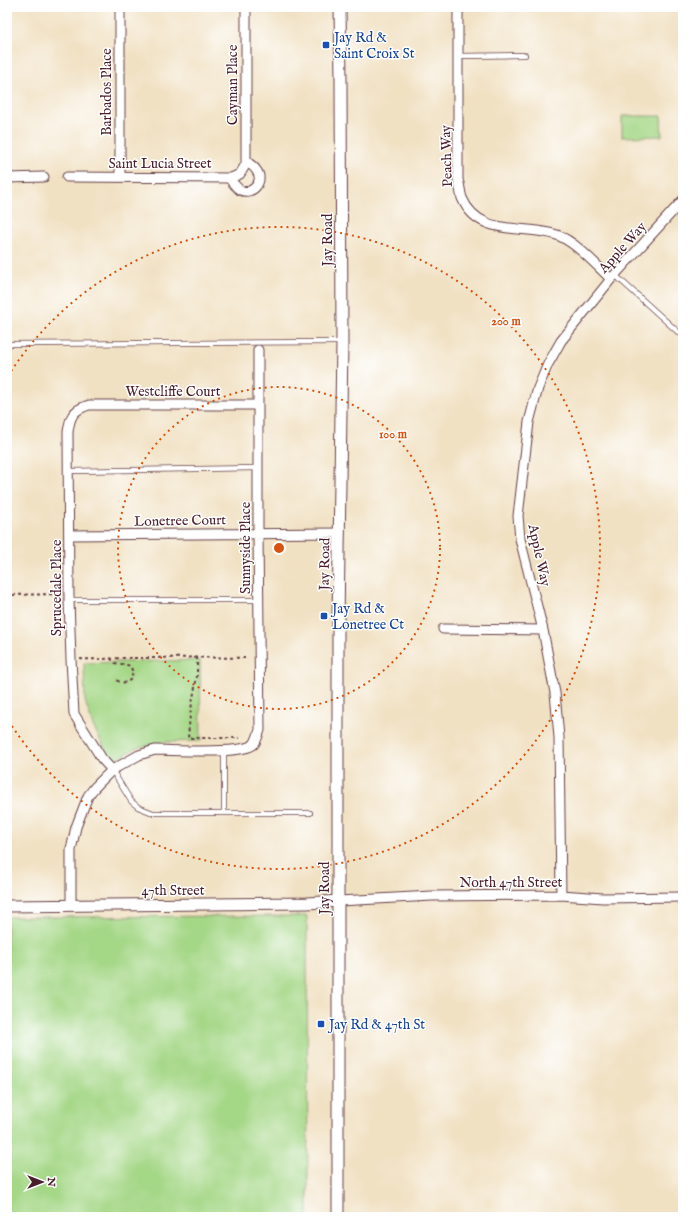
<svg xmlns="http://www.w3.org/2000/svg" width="690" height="1224" font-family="'IM FELL English',serif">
<rect width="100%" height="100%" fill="#fff"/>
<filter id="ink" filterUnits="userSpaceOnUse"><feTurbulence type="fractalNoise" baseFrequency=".025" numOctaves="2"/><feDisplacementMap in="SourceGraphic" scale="8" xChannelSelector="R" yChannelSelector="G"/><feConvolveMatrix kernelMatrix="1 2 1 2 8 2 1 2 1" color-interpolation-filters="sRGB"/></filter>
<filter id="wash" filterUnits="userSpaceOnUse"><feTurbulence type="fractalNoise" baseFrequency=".012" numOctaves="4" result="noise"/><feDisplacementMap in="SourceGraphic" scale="16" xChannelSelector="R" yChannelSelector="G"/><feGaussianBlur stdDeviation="0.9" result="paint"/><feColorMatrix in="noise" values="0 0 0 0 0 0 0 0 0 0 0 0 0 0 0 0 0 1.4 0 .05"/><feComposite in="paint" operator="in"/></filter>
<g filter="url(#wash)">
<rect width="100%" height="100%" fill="#f1e1c3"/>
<path fill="#a4d786" stroke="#777b58" d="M622,116H661L662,136L622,137Z
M200,660L201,741L165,742L136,748L112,762L93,726L85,701L84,663Z
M307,916L308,1217H7V917Z"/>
</g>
<g filter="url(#ink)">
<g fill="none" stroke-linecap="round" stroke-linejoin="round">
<g stroke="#633c42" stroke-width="6">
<path id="service" d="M458,56L525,55
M615,275L678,332
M7,344L342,342
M69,471L259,468
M69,600H259
M112,770L131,801L138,807L153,813H310
M224,813V751"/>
</g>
<g stroke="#633c42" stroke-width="11">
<path id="minor" d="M120,7V177
M458,7V180C460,185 460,192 462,198C479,238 523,224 557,235C576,242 596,265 611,279
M67,177L231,178L240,174L246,164V7
M7,178L44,177
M229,178C232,182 236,187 240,190C253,196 265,180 256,170C254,166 249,164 246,161
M69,535L340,533
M443,629L543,630
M112,770L102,759L74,714L71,659L69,600L68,432C70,416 73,410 89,405H258
M561,895L559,737L555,693L543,630L520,539L518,516L529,422L538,388L548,364L561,341L611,279L683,200
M339,901L432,896L561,895L603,898L683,897
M71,905V850L76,827L88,796L94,788L112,770L139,755L155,750C173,750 243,755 254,744C257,740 258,735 260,730L258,533V350"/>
</g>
<g stroke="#633c42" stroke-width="13">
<path id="tertiary" d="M7,906L307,903L339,901
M338,1217V622L342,342L341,80L340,7"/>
</g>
<path stroke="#633c42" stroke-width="2" stroke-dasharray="3 3" stroke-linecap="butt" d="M7,595L60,594
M197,657V676L190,715L188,738H240
M111,658C115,667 122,662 130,666L133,672L131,679C126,684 120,683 115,679
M80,659C96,660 112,658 129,658C168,658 207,657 246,658"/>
<use href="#service" stroke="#fff" stroke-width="4.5"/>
<use href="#minor" stroke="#fff" stroke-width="9"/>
<use href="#tertiary" stroke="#fff" stroke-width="11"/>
</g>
</g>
<g fill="none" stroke="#d8530f" stroke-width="2" stroke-dasharray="2 4">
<circle cx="279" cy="548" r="161"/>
<path d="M8 376A321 321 0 1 1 8 720"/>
</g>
<g fill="#1a4fb4" stroke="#fff" stroke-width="1.5">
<rect x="322" y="41" width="8" height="8" rx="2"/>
<rect x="320" y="612" width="8" height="8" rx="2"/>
<rect x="317" y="1020" width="8" height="8" rx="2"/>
</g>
<g text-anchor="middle" stroke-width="3" stroke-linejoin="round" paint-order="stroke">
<g font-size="14" fill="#164399" stroke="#fff" text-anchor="start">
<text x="334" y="42">Jay Rd &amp;<tspan x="334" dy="16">Saint Croix St</tspan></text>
<text x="332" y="613">Jay Rd &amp;<tspan x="332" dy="16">Lonetree Ct</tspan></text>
<text x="329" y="1029">Jay Rd &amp; 47th St</text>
</g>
<g font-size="14" fill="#4a1f2b" stroke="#fff">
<text transform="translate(232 85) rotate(-90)" y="5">Cayman Place</text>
<text transform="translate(106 92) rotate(-90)" y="5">Barbados Place</text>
<text transform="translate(446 156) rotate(-92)" y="5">Peach Way</text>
<text x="160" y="168">Saint Lucia Street</text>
<text transform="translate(327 240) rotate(-90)" y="5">Jay Road</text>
<text transform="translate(622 247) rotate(-48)" y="5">Apple Way</text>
<text x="173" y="396">Westcliffe Court</text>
<text transform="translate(180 520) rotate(-1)" y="5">Lonetree Court</text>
<text transform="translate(245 548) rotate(-90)" y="5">Sunnyside Place</text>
<text transform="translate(540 555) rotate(78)" y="5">Apple Way</text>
<text transform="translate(324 564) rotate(-89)" y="5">Jay Road</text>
<text transform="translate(56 588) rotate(-90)" y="5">Sprucedale Place</text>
<text x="511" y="887">North 47th Street</text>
<text transform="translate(324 888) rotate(-90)" y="5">Jay Road</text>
<text x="173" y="895">47th Street</text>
</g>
</g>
<circle cx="279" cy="548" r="6" fill="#d8530f" stroke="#fff" stroke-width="2"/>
<g font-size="12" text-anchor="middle" font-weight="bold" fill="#d8530f" stroke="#fff" stroke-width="3" stroke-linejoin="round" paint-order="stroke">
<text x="506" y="325">200 m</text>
<text x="393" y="438">100 m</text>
</g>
<rect width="690" height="1224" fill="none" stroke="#fff" stroke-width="24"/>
<g transform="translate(42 1182) rotate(90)" stroke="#ffffff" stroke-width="3" paint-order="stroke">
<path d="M0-3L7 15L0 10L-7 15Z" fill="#4a1f2b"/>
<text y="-6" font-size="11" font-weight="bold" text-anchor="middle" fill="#4a1f2b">N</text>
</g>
</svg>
